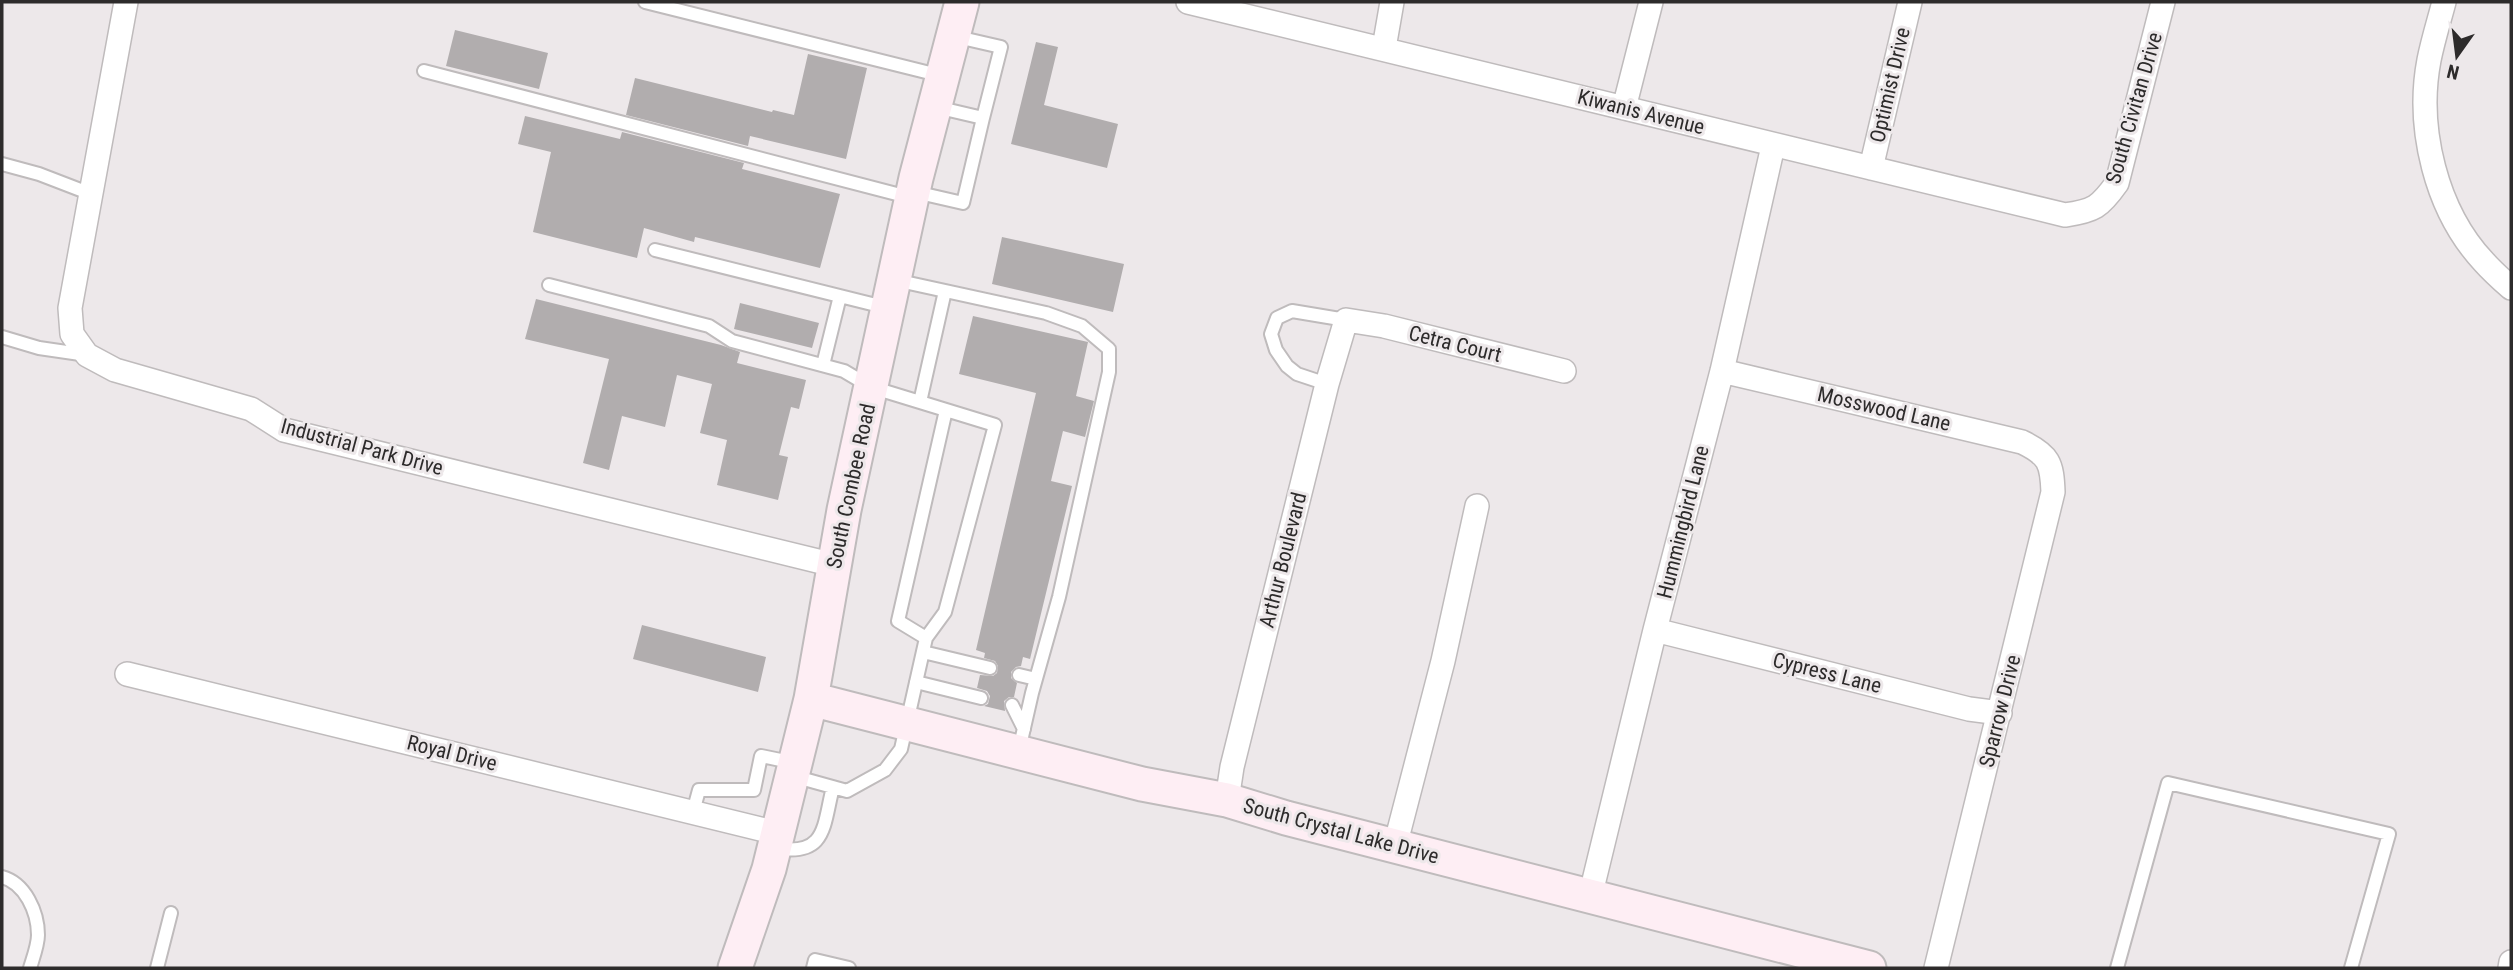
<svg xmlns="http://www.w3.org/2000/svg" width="2513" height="970" font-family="'Roboto Condensed',sans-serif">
<rect width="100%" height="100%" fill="#ede8ea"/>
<path fill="#b1adae" d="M455,30L548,53L539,89L446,66Z
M1036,42L1058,47L1044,105L1118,124L1107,168L1011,144Z
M808,54L867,68L846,159L750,136L748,146L626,115L635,78L772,112L773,110L794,115Z
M525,116L620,139L622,132L744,163L742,169L840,194L820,268L695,237L694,242L644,228L637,258L533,232L551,152L518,144Z
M1002,237L1124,264L1113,312L992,284Z
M536,299L721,345L740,352L737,363L806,380L799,409L791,407L779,455L788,457L778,500L717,485L727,440L700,433L712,384L677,375L665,427L622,416L609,470L583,463L609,359L525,339Z
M740,303L819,323L812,348L734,329Z
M973,316L1088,342L1076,396L1094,401L1085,437L1063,431L1051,481L1072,486L1030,659L1023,657L1021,666L1016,667L1011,672V678L1017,683L1014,697H1009L1004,701L1005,711L984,706L988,704L990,696L987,691L977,688L980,675L993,676L997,673L998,666L995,661L984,658L985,653L976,650L1036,393L959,374Z
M642,625L766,657L758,692L633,659Z"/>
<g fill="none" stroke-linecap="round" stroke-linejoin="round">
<g stroke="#bfbbbc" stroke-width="16">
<path id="lane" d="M645,2L942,76
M424,71L912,198
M936,107L983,118L1001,47L953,36
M2,164L39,174L91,194
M915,192L963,203L983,118
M655,250L888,308
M895,280L1046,313L1082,326L1109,349V372L1059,597L1032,693L1019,750
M549,285L709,326L732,341L844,371L871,387L995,425L945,612L926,638L901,749L885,770L847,791L793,776
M2,337L39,348L87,355
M823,365L840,296
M1327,384L1297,374L1287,366L1276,350L1271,334L1277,318L1292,311L1346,320
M920,402L945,291
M926,638L898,621L946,410
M923,652L990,668
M1019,675L1036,679
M916,682L981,698
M1012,705L1024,729
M693,812L699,790H754L761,756L795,763
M775,848C827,857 823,826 833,787
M2,877C25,883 38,912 38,935C38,945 33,958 30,968
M157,968L171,913
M813,968L815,960L849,968
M2117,968L2168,783L2389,834L2351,968"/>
</g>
<g stroke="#bfbbbc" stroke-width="26">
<path id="street" d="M126,2L70,308L72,334L87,355L115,370L251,409L284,430L834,565
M1188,2L2065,215C2094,211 2100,207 2117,183L2163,2
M2444,2C2439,21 2433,40 2429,60C2416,128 2436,211 2484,262C2492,271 2502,280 2511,288
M1384,48L1392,2
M1624,108L1651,2
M1871,168L1910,2
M1722,371L2022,442C2049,455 2052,463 2053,492L1936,968
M1655,630L1969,709L2000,713
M127,674L777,833
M1227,800L1232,767L1327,384L1346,320L1384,326L1564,371
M1395,846L1443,661L1477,506
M1590,897L1655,630L1722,371L1773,146
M2510,968L2511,962"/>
</g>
<g stroke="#bfbbbc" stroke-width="37">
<path id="secondary" d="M811,699L1142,784L1227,800L1286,818L1869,968
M735,968L769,869L811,699L844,510L916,178L962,2"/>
</g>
<use href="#lane" stroke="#fff" stroke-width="12"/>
<use href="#street" stroke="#fff" stroke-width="23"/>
<use href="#secondary" stroke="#feeef4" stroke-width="33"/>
</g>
<g text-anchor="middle" stroke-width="6" stroke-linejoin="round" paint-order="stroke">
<g font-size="21" fill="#2d2b2b" stroke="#ede8ea">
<text transform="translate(1890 85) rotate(-77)" y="7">Optimist Drive</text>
<text transform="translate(2134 108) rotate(-74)" y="7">South Civitan Drive</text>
<text transform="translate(1641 112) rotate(14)" y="7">Kiwanis Avenue</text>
<text transform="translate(1455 344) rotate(14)" y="7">Cetra Court</text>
<text transform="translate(1884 409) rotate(13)" y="7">Mosswood Lane</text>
<text transform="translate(362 447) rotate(15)" y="7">Industrial Park Drive</text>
<text transform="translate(851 486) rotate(-78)" y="7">South Combee Road</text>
<text transform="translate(1683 522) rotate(-76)" y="7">Hummingbird Lane</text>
<text transform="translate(1283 560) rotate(-76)" y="7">Arthur Boulevard</text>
<text transform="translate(1827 673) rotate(14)" y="7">Cypress Lane</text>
<text transform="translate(2000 711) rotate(-76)" y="7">Sparrow Drive</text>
<text transform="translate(452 753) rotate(14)" y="7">Royal Drive</text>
<text transform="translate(1341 831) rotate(15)" y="7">South Crystal Lake Drive</text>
</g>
</g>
<rect width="2513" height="970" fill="none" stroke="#2d2b2b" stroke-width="7"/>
<g transform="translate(2457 56) rotate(194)" stroke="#ede8ea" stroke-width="5" paint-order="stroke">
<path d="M0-5L12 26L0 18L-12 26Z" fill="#2d2b2b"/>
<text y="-10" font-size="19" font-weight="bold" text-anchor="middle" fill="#2d2b2b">N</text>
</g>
</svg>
